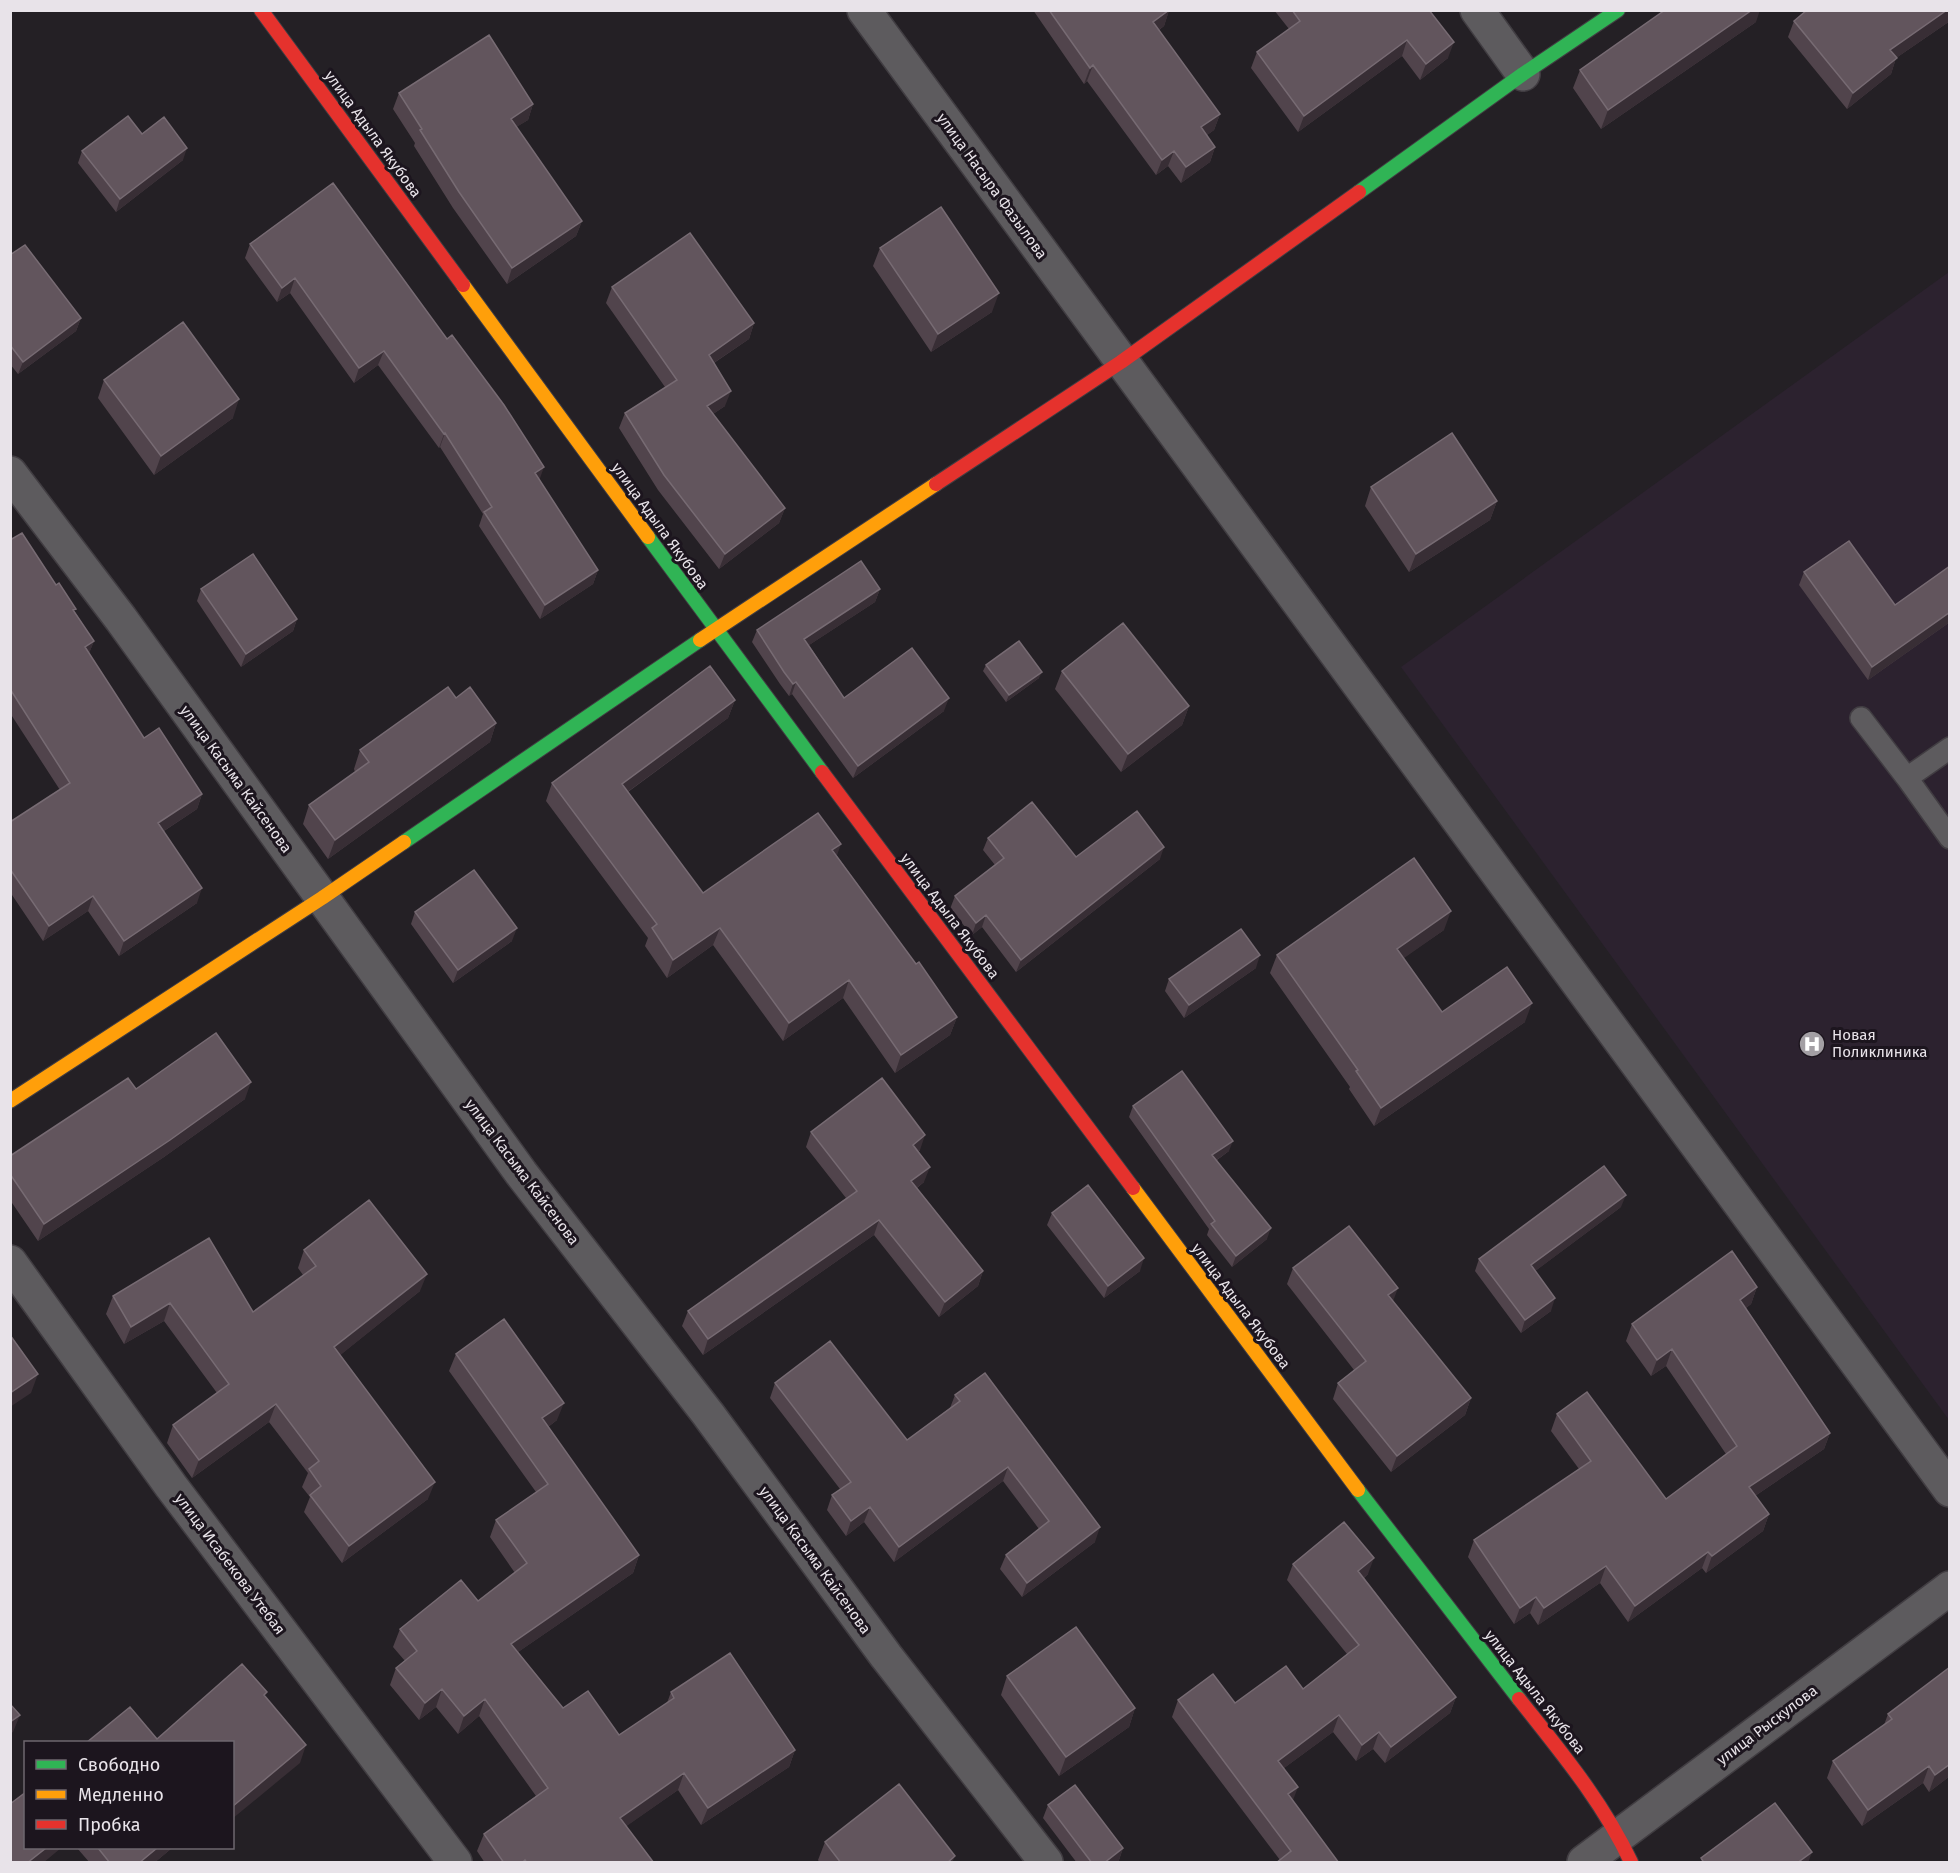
<svg xmlns="http://www.w3.org/2000/svg" width="1960" height="1873" font-family="'Fira Sans',sans-serif">
<rect width="100%" height="100%" fill="#242025"/>
<path fill="#2c222f" d="M1949,272V1420L1401,667Z"/>
<g fill="none" stroke-linecap="round" stroke-linejoin="round">
<g stroke="#413d42" stroke-width="24">
<path id="lane" d="M1861,718L1907,778L1950,838
M1907,778L1950,748"/>
</g>
<g stroke="#413d42" stroke-width="36">
<path id="street" d="M864,10L1950,1490
M1477,10L1523,74
M10,473L121,619L521,1173L708,1414L886,1656L1046,1862
M10,1262L171,1486L455,1862
M1584,1862L1950,1588"/>
</g>
<g stroke="#413d42" stroke-width="16">
<path id="fast" d="M1359,192L1523,74L1618,10
M648,537L822,772
M404,842L700,640
M1358,1490L1519,1699"/>
</g>
<g stroke="#413d42" stroke-width="16">
<path id="slow" d="M463,285L648,537
M700,640L936,484
M10,1101L322,898L404,842
M1133,1188L1358,1490"/>
</g>
<g stroke="#413d42" stroke-width="16">
<path id="jam" d="M261,10L463,285
M936,484L1121,362L1359,192
M822,772L1133,1188
M1519,1699C1560,1751 1603,1802 1631,1862"/>
</g>
<use href="#lane" stroke="#5d5b5e" stroke-width="21"/>
<use href="#street" stroke="#5d5b5e" stroke-width="33"/>
<use href="#fast" stroke="#30b455" stroke-width="14"/>
<use href="#slow" stroke="#ff9f0a" stroke-width="14"/>
<use href="#jam" stroke="#e5322d" stroke-width="14"/>
</g>
<path fill="#51444c" d="M1033,10H1169L1164,26L1159,30L1220,114L1214,130L1207,135L1215,147L1210,162L1181,183L1168,166L1156,175L1087,81L1084,84Z
M1274,10H1429L1448,58L1420,80L1402,56L1298,132L1251,68L1257,52L1289,29Z
M1950,10V21L1896,58L1891,74L1847,109L1788,37L1794,21Z
M1756,22L1601,129L1573,88L1580,70Z
M399,93L533,104L528,120L516,127L582,221L576,236L507,284L453,208L414,146L415,143L393,109Z
M142,134L183,160L116,212L78,163L82,151Z
M333,183L539,480L598,570L593,584L540,619L479,526L483,514L440,447L439,448L378,365L354,383L290,293L277,302L245,258L250,244Z
M880,248L992,312L931,352L873,266Z
M10,255L81,318L76,331L18,374L10,364Z
M612,287L754,323L749,339L714,363L725,406L713,414L785,508L779,523L719,569L658,490L619,428L625,413L665,387L606,303Z
M104,380L233,418L154,475L98,398Z
M1371,487L1497,501L1490,520L1409,572L1365,506Z
M10,540L56,585L75,612L94,641L89,653L144,738L202,794L197,809L164,831L197,903L119,956L88,911L43,941L10,892V822L60,790L10,713Z
M1950,566V622L1868,680L1799,585L1804,572L1895,605Z
M201,589L297,619L293,631L241,667L197,601Z
M880,589L875,602L809,645L844,698L944,711L853,778L792,694L789,696L780,684L752,642L757,630Z
M986,665L1039,678L1006,702L983,671Z
M1062,671L1189,706L1182,725L1121,772L1055,689Z
M456,698L496,723L490,742L328,859L303,824L309,805L355,772L354,769L360,750Z
M735,700L728,718L628,792L703,893L837,856L916,964L957,1017L950,1035L895,1073L843,998L783,1041L713,945L667,978L645,946L648,938L546,801L552,783Z
M988,838L1076,857L1160,859L1016,972L982,927L972,935L950,909L955,896L995,865L983,850Z
M415,912L512,941L453,983L411,924Z
M1444,930L1403,958L1442,1012L1525,1022L1374,1126L1349,1089L1350,1087L1270,973L1277,955Z
M1256,968L1184,1018L1165,991L1169,979Z
M136,1089L245,1099L164,1157L38,1241L10,1200V1156Z
M1133,1106L1229,1151L1217,1160L1267,1239L1232,1267L1207,1235L1209,1229L1129,1117Z
M811,1132L920,1150L918,1152L924,1182L917,1188L983,1271L978,1286L939,1317L874,1235L703,1355L682,1326L688,1311L846,1198L806,1147Z
M1621,1207L1535,1271L1551,1311L1521,1333L1475,1271L1479,1259Z
M1052,1213L1140,1271L1104,1298L1047,1225Z
M304,1250L420,1291L340,1355L428,1499L342,1563L304,1512L310,1497L302,1487L308,1473L269,1422L192,1478L167,1443L173,1425L217,1393L164,1321L124,1344L106,1314L113,1296L253,1312L303,1275L298,1268Z
M1293,1268L1393,1301L1471,1398L1465,1415L1391,1472L1333,1399L1338,1383L1354,1370L1287,1284Z
M1757,1287L1751,1304L1746,1308L1830,1433L1824,1449L1755,1496L1769,1514L1763,1531L1706,1573L1702,1568L1628,1622L1600,1583L1538,1625L1530,1613L1514,1624L1468,1557L1474,1540L1579,1469L1551,1431L1557,1414L1666,1499L1726,1454L1666,1366L1651,1376L1626,1341L1632,1324Z
M456,1354L557,1420L548,1427L639,1555L633,1573L518,1652L563,1708L619,1735L667,1703L671,1692L795,1750L789,1767L701,1825L678,1790L626,1826L654,1863H485L477,1851L484,1834L536,1796L479,1716L458,1734L436,1707L419,1720L390,1685L396,1668L405,1661L393,1647L400,1629L478,1601L515,1573L490,1537L496,1520L536,1492L449,1371Z
M775,1383L907,1440L950,1408L955,1395L1095,1542L1022,1597L1000,1569L1006,1555L1039,1529L1003,1481L894,1562L864,1522L846,1536L827,1510L832,1495L840,1489L770,1398Z
M1293,1564L1368,1574L1364,1578L1456,1697L1450,1713L1385,1763L1373,1749L1356,1761L1333,1732L1284,1768L1293,1801L1339,1863L1280,1860L1172,1717L1178,1700L1235,1703L1303,1689L1347,1654L1287,1580Z
M1950,1667V1776L1929,1792L1923,1783L1862,1826L1827,1778L1833,1761L1884,1725L1888,1714Z
M1007,1676L1135,1708L1129,1727L1059,1776L1001,1695Z
M1048,1805L1123,1848L1119,1860L1116,1863H1077L1043,1818Z
M825,1842L952,1863H820L818,1860Z
M77,1848H172L154,1863H90Z"/>
<path fill="#382e35" d="M1752,10H1760L1756,22L1601,129L1608,110Z
M1947,10H1950V21L1896,58L1891,74L1847,109L1853,93L1890,50Z
M1169,11L1164,26L1147,38L1153,22Z
M1407,40L1402,56L1298,132L1304,116Z
M1454,42L1448,58L1420,80L1426,64Z
M1093,65L1087,81L1084,84L1090,68Z
M533,104L528,120L505,134L511,119Z
M1220,114L1214,130L1196,143L1201,127Z
M1215,147L1210,162L1181,183L1186,167Z
M187,148L183,160L116,212L120,199Z
M1174,151L1168,166L1156,175L1162,160Z
M582,221L576,236L507,284L512,268Z
M295,278L290,293L277,302L282,288Z
M999,293L992,312L931,352L938,334Z
M81,318L76,331L18,374L23,362Z
M754,323L749,339L703,370L709,355Z
M384,351L378,365L354,383L359,368Z
M731,391L725,406L701,422L707,406Z
M239,399L233,418L154,475L161,456Z
M445,433L440,447L439,448L444,434Z
M544,467L539,481L535,473Z
M1497,501L1490,520L1409,572L1416,554Z
M785,508L779,523L719,569L725,554Z
M598,570L593,584L540,619L545,605Z
M880,589L875,602L800,651L804,639Z
M1950,612V622L1868,680L1872,667Z
M297,619L293,631L241,667L246,654Z
M94,641L88,656L85,647Z
M1042,672L1039,678L1006,702L1009,695Z
M796,682L792,694L789,696L793,684Z
M949,698L944,711L853,778L858,766Z
M735,700L728,718L615,801L622,784Z
M1189,706L1182,725L1121,772L1128,754Z
M496,723L490,742L328,859L335,840Z
M202,794L197,809L153,838L158,823Z
M841,844L835,861L832,850Z
M1164,847L1160,859L1016,972L1021,960Z
M202,888L197,903L119,956L124,941Z
M93,896L88,911L43,941L49,926Z
M1451,911L1444,930L1390,968L1397,949Z
M986,915L982,927L972,935L976,923Z
M517,928L512,941L453,983L458,970Z
M720,928L713,945L667,978L673,960Z
M1260,955L1256,968L1184,1018L1189,1005Z
M849,980L843,998L783,1041L789,1023Z
M1532,1003L1525,1022L1374,1126L1381,1108Z
M957,1017L950,1035L895,1073L901,1055Z
M251,1082L245,1099L164,1157L38,1241L44,1224Z
M925,1135L920,1150L907,1160L913,1145Z
M1233,1141L1229,1151L1208,1166L1212,1155Z
M930,1167L924,1182L906,1196L911,1181Z
M1626,1195L1621,1207L1526,1278L1531,1265Z
M879,1220L874,1235L703,1355L708,1339Z
M1271,1228L1267,1239L1232,1267L1236,1256Z
M1144,1258L1140,1271L1104,1298L1108,1286Z
M983,1271L978,1286L939,1317L945,1302Z
M427,1274L420,1291L328,1365L334,1347Z
M1757,1287L1751,1304L1734,1317L1740,1300Z
M1398,1288L1392,1304L1388,1295Z
M1555,1298L1551,1311L1521,1333L1525,1320Z
M170,1303L164,1321L124,1344L131,1327Z
M1672,1349L1666,1366L1651,1376L1657,1360Z
M38,1374L31,1393L10,1407V1393Z
M1471,1398L1465,1415L1391,1472L1397,1456Z
M564,1403L557,1420L536,1436L542,1418Z
M276,1404L269,1422L192,1478L199,1460Z
M1830,1433L1824,1449L1743,1504L1749,1487Z
M1008,1467L1003,1481L894,1562L899,1547Z
M435,1482L428,1499L342,1563L349,1546Z
M870,1507L864,1522L846,1536L851,1521Z
M1769,1514L1763,1531L1706,1573L1712,1556Z
M1100,1527L1095,1542L1022,1597L1027,1583Z
M1708,1552L1702,1568L1628,1622L1635,1606Z
M639,1555L633,1573L505,1661L511,1644Z
M1374,1558L1368,1574L1352,1587L1358,1571Z
M1606,1566L1600,1583L1538,1625L1544,1608Z
M1536,1597L1530,1613L1514,1624L1520,1608Z
M442,1689L436,1707L419,1720L425,1703Z
M1456,1697L1450,1713L1385,1763L1391,1747Z
M485,1699L479,1716L458,1734L464,1716Z
M1135,1708L1129,1727L1059,1776L1066,1757Z
M20,1715L13,1732L10,1734V1722Z
M1339,1715L1333,1732L1272,1777L1278,1761Z
M1379,1732L1373,1749L1356,1761L1362,1745Z
M306,1745L300,1763L232,1819V1807Z
M795,1750L789,1767L701,1825L708,1808Z
M1950,1764V1776L1929,1792L1935,1775Z
M1929,1766L1923,1783L1862,1826L1868,1810Z
M684,1773L678,1790L614,1835L620,1818Z
M1298,1787L1292,1803L1288,1794Z
M46,1848H61L43,1863H27Z
M157,1848H172L154,1863H139Z
M1123,1848L1119,1860L1116,1863H1104Z
M1812,1852L1808,1863H1797Z
M955,1856L952,1863H947Z"/>
<path fill="#62555d" stroke="#776b73" stroke-width="1.5" d="M1049,10H1169L1153,22L1220,114L1201,127L1215,147L1186,167L1174,151L1162,160L1093,65L1090,68Z
M1292,10H1429L1454,42L1426,64L1407,40L1304,116L1257,52L1300,21Z
M1665,10H1752L1608,110L1580,70Z
M1807,10H1947L1890,50L1897,58L1853,93L1794,21Z
M489,35L533,104L511,119L582,221L512,268L459,192L420,130L422,129L399,93Z
M128,116L142,134L164,117L187,148L120,199L82,151Z
M333,183L447,339L452,335L504,405L544,467L535,473L598,570L545,605L484,512L492,507L445,433L444,434L384,351L359,368L295,278L282,288L250,244Z
M941,207L999,293L938,334L880,248Z
M690,233L754,323L709,355L731,391L707,406L785,508L725,554L664,475L625,413L677,380L612,287Z
M25,245L81,318L23,362L10,345V255Z
M183,322L239,399L161,456L104,380Z
M1452,433L1497,501L1416,554L1371,487Z
M22,533L56,585L59,583L76,609L73,610L94,641L85,647L144,738L159,728L202,794L158,823L202,888L124,941L93,896L49,926L10,869V822L70,783L12,692L10,694V540Z
M1849,541L1895,605L1950,566V612L1872,667L1804,572Z
M253,554L297,619L246,654L201,589Z
M861,561L880,589L804,639L844,698L912,648L949,698L858,766L796,682L793,684L784,672L757,630Z
M1123,623L1189,706L1128,754L1062,671Z
M1019,641L1042,672L1009,695L986,665Z
M710,666L735,700L622,784L703,893L818,813L841,844L832,850L916,964L919,962L957,1017L901,1055L849,980L789,1023L720,928L673,960L652,928L657,924L552,783Z
M448,687L456,698L470,687L496,723L335,840L309,805L369,762L360,750Z
M1032,802L1076,857L1137,811L1164,847L1021,960L986,915L976,923L955,896L1004,858L988,838Z
M1414,858L1451,911L1397,949L1442,1012L1507,967L1532,1003L1381,1108L1356,1071L1358,1070L1277,955Z
M474,870L517,928L458,970L415,912Z
M1241,929L1260,955L1189,1005L1169,979Z
M216,1033L251,1082L170,1140L44,1224L10,1174V1156L128,1078L136,1089Z
M1182,1071L1233,1141L1212,1155L1271,1228L1236,1256L1211,1224L1215,1221L1133,1106Z
M882,1078L925,1135L913,1145L930,1167L911,1181L983,1271L945,1302L879,1220L708,1339L688,1311L857,1191L811,1132Z
M1604,1166L1626,1195L1531,1265L1555,1298L1525,1320L1479,1259Z
M1088,1185L1144,1258L1108,1286L1052,1213Z
M369,1200L427,1274L334,1347L435,1482L349,1546L310,1495L321,1486L309,1469L319,1461L276,1404L199,1460L173,1425L229,1384L170,1303L131,1327L113,1296L209,1238L253,1312L316,1266L304,1250Z
M1349,1226L1398,1288L1388,1295L1471,1398L1397,1456L1338,1383L1366,1361L1293,1268Z
M1732,1251L1757,1287L1740,1300L1830,1433L1749,1487L1769,1514L1712,1556L1708,1552L1635,1606L1606,1566L1544,1608L1536,1597L1520,1608L1474,1540L1591,1461L1557,1414L1587,1392L1666,1499L1737,1446L1672,1349L1657,1360L1632,1324Z
M504,1319L564,1403L542,1418L639,1555L511,1644L563,1708L588,1691L619,1735L674,1698L671,1692L730,1653L795,1750L708,1808L684,1773L620,1818L654,1863H527L525,1860L522,1863H504L484,1834L548,1788L485,1699L464,1716L442,1689L425,1703L396,1668L417,1651L400,1629L461,1580L478,1601L527,1563L496,1520L548,1484L456,1354Z
M10,1335L38,1374L10,1393Z
M830,1341L907,1440L960,1401L955,1395L985,1373L1100,1527L1027,1583L1006,1555L1049,1521L1008,1467L899,1547L870,1507L851,1521L832,1495L851,1482L775,1383Z
M1344,1522L1374,1558L1358,1571L1456,1697L1391,1747L1379,1732L1362,1745L1339,1715L1278,1761L1298,1787L1288,1794L1339,1863H1276L1291,1851L1178,1700L1213,1674L1235,1703L1286,1666L1303,1689L1359,1645L1293,1564Z
M1076,1627L1135,1708L1066,1757L1007,1676Z
M242,1664L267,1692L264,1695L306,1745L232,1807V1743H86L130,1707L157,1739Z
M1950,1667V1764L1935,1775L1929,1766L1868,1810L1833,1761L1892,1719L1888,1714Z
M10,1704L20,1715L10,1722Z
M899,1784L955,1856L947,1863H841L825,1842Z
M1075,1785L1123,1848L1104,1863H1092L1048,1805Z
M26,1792V1848H46L27,1863H10V1804Z
M1775,1803L1812,1852L1797,1863H1704L1701,1858Z
M98,1848H157L139,1863H110Z"/>
<defs>
<g id="hospital-disc" transform="scale(1.35)"><circle r="9.5" fill="#a39fa4" stroke="#1c151e"/><path d="M-5-5h3v3.5h4V-5h3V5h-3V1.5h-4V5h-3Z" fill="#fff"/></g>
</defs>
<g fill-rule="evenodd">
<use href="#hospital-disc" x="1812" y="1044"/>
</g>
<g text-anchor="middle" stroke-width="6" stroke-linejoin="round" paint-order="stroke">
<g font-size="15" fill="#e8e3e9" stroke="#1c151e">
<text transform="translate(373 134) rotate(54)" y="5">улица Адыла Якубова</text>
<text transform="translate(992 186) rotate(54)" y="5">улица Насыра Фазылова</text>
<text transform="translate(660 526) rotate(54)" y="5">улица Адыла Якубова</text>
<text transform="translate(236 779) rotate(54)" y="5">улица Касыма Кайсенова</text>
<text transform="translate(950 916) rotate(53)" y="5">улица Адыла Якубова</text>
<text transform="translate(522 1172) rotate(53)" y="5">улица Касыма Кайсенова</text>
<text transform="translate(1241 1306) rotate(53)" y="5">улица Адыла Якубова</text>
<text transform="translate(815 1560) rotate(54)" y="5">улица Касыма Кайсенова</text>
<text transform="translate(230 1564) rotate(53)" y="5">улица Исабекова Утебая</text>
<text transform="translate(1535 1692) rotate(52)" y="5">улица Адыла Якубова</text>
<text transform="translate(1767 1725) rotate(-37)" y="5">улица Рыскулова</text>
</g>
<g font-size="15" fill="#e8e3e9" stroke="#1c151e" text-anchor="start">
<text x="1832" y="1040">Новая<tspan x="1832" dy="17">Поликлиника</tspan></text>
</g>
</g>
<rect width="1960" height="1873" fill="none" stroke="#e8e3e9" stroke-width="24"/>
<rect x="24" y="1741" width="210" height="108" fill="#1c151e" stroke="#6e676f" stroke-width="1.5"/>
<rect x="36" y="1760" width="30" height="9" fill="#30b455" stroke="#6e676f" stroke-width="1.5"/>
<text x="78" y="1771" font-size="18" fill="#e8e3e9">Свободно</text>
<rect x="36" y="1790" width="30" height="9" fill="#ff9f0a" stroke="#6e676f" stroke-width="1.5"/>
<text x="78" y="1801" font-size="18" fill="#e8e3e9">Медленно</text>
<rect x="36" y="1820" width="30" height="9" fill="#e5322d" stroke="#6e676f" stroke-width="1.5"/>
<text x="78" y="1831" font-size="18" fill="#e8e3e9">Пробка</text>
</svg>
